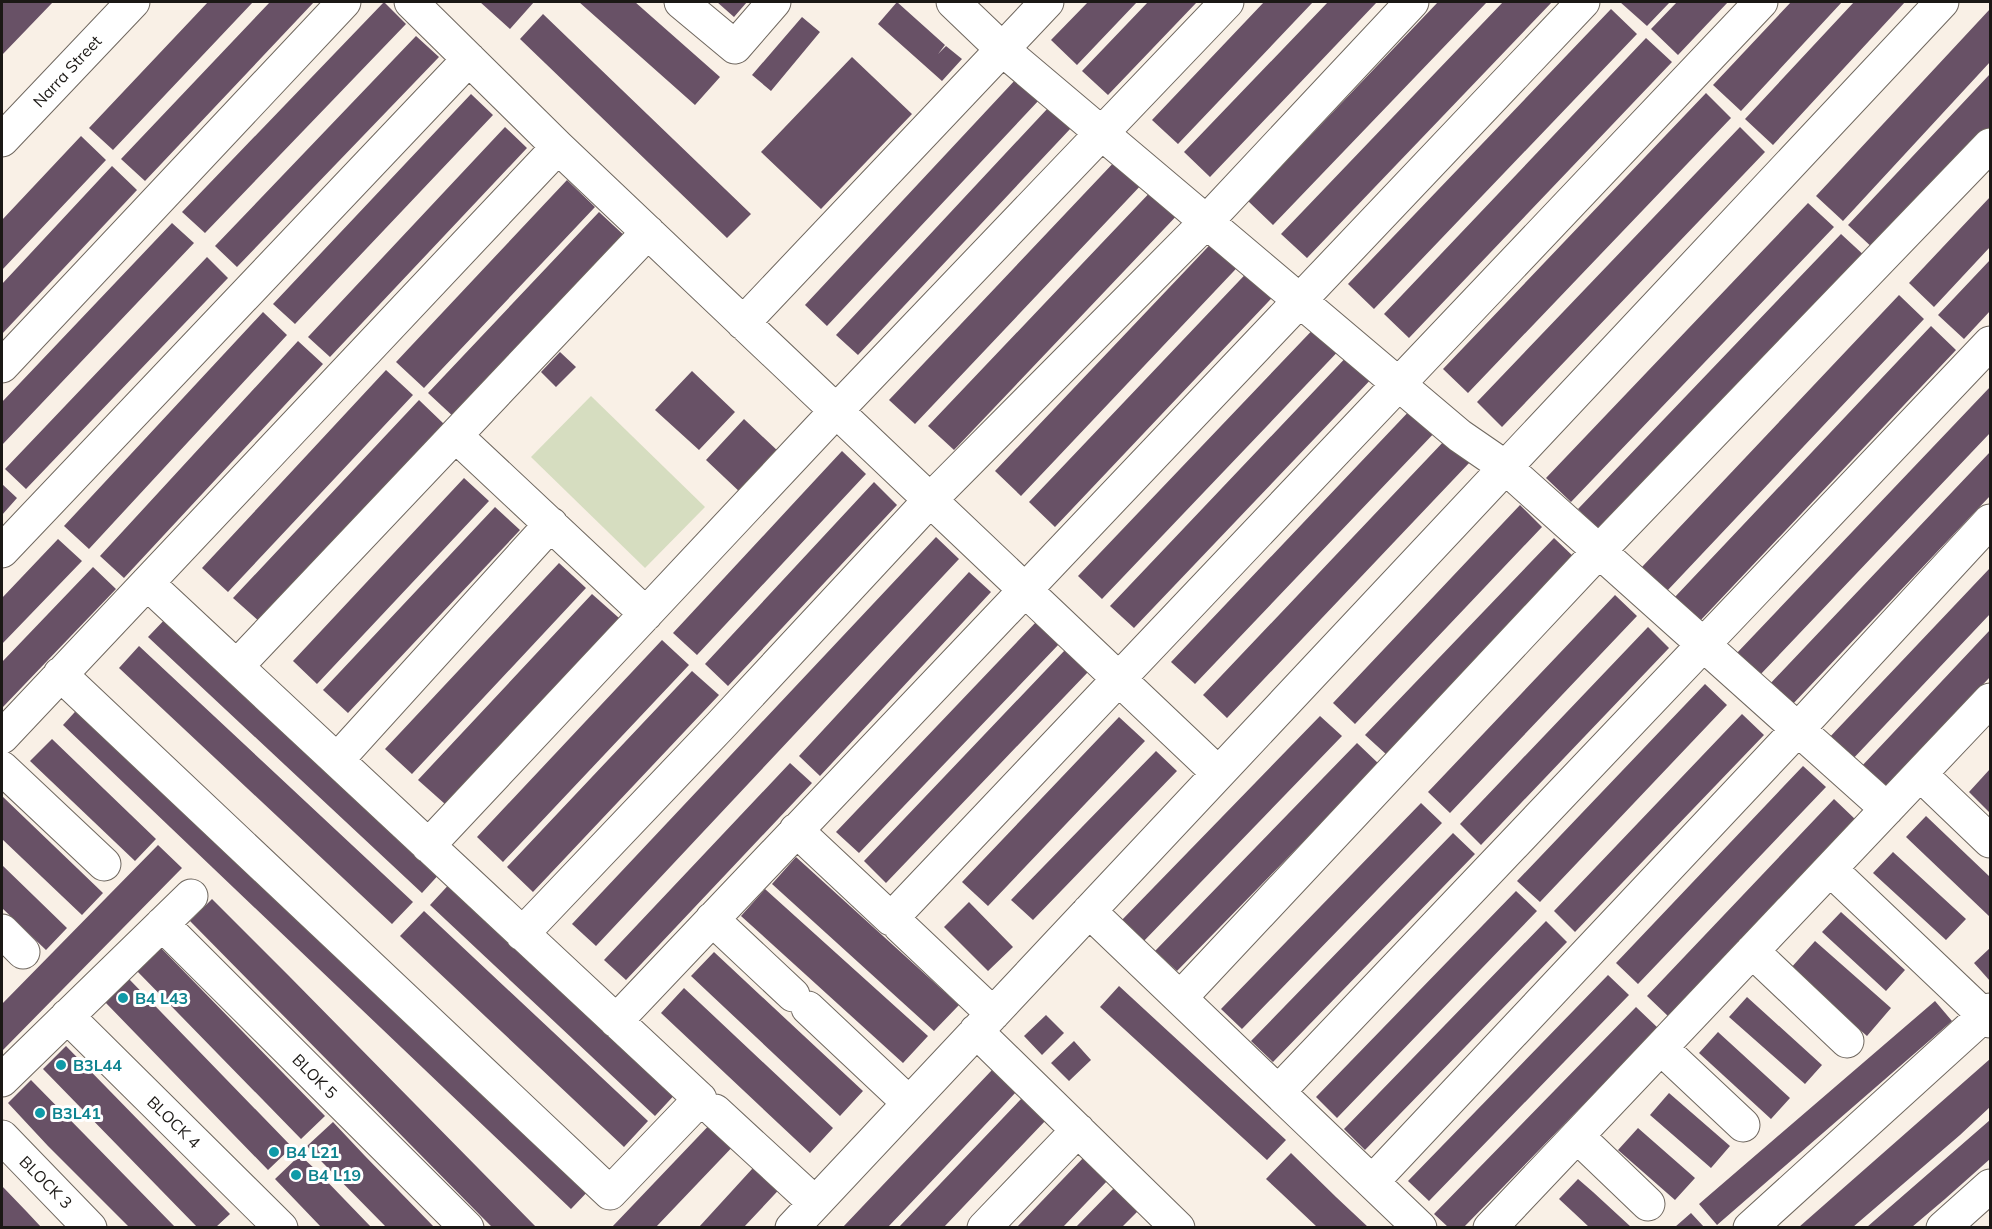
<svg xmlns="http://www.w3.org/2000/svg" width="1992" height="1229" font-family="Mulish,sans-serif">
<rect width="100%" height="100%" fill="#f9f0e6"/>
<path fill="#d6ddc0" d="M591,396L705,507L645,568L531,457Z"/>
<path fill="#685166" d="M2,2H53L2,55Z
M208,2H253L113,150L89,128Z
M270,2H314L145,181L121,159Z
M384,2L406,24L205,233L182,212Z
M480,2H534L510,29Z
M579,2H635L720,77L695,105Z
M717,2H747L734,17Z
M897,2L945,45L938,54L946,46L962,59L942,81L878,24Z
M1088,2H1137L1077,65L1051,40Z
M1148,2H1197L1108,95L1082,71Z
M1264,2H1313L1178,144L1152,120Z
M1328,2H1377L1210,177L1184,152Z
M1438,2H1487L1273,225L1248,201Z
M1503,2H1552L1307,258L1281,234Z
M1620,2H1670L1647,26Z
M1677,2H1728L1678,55L1651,29Z
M1791,2H1842L1741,111L1713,85Z
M1854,2H1905L1773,145L1745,119Z
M1611,9L1637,34L1374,309L1348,284Z
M1990,9V62L1843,221L1816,196Z
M543,14L751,214L727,238L520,39Z
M802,17L820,32L771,91L752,75Z
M416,36L439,57L237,267L215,246Z
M1646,38L1672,62L1409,338L1384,314Z
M852,57L912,114L821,209L761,152Z
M1990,74V127L1875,250L1848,225Z
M1017,78L1040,99L827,326L805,305Z
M1706,93L1731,118L1468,393L1443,369Z
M471,94L493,115L295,324L273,304Z
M1048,108L1071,128L858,355L836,335Z
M505,127L527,148L330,357L308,337Z
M1740,127L1765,152L1502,427L1477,402Z
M81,136L106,160L2,270V220Z
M1118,158L1144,182L915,424L889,400Z
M112,166L137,190L2,334V284Z
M567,180L595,207L424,388L396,362Z
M1157,185L1183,209L954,450L928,426Z
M1990,197V247L1934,307L1909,283Z
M1808,203L1834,227L1571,502L1546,478Z
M599,212L627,238L456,419L428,393Z
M172,223L194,243L2,445V402Z
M1224,230L1250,254L1021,496L995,471Z
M1841,234L1867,258L1604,534L1578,509Z
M207,257L228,278L26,489L5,469Z
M1990,260V311L1964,339L1938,315Z
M1258,261L1284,285L1055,527L1029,502Z
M1899,295L1924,319L1667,591L1642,567Z
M263,312L287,335L89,549L64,526Z
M1322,320L1346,343L1102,599L1078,576Z
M1931,326L1956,350L1699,622L1674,598Z
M298,341L323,364L124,578L100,556Z
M1353,350L1377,373L1134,628L1110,606Z
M560,352L576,367L556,387L541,372Z
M386,370L413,395L228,592L202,568Z
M692,371L735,412L699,450L655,410Z
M1990,387V433L1759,676L1736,654Z
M419,400L444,424L260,622L233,598Z
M1414,406L1438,429L1195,684L1171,662Z
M744,419L780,453L742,494L706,460Z
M1446,439L1470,462L1227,718L1203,695Z
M842,451L866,474L697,655L673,633Z
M1990,452V496L1790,707L1768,686Z
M464,478L489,501L317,684L293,661Z
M874,482L897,505L728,686L705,664Z
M2,484L17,498L2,515Z
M1520,505L1542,527L1355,724L1333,703Z
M495,507L520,530L348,713L323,690Z
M936,537L959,559L596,946L572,924Z
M1554,538L1575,558L1387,755L1365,735Z
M58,539L82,561L2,644V598Z
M559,563L586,588L412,774L385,749Z
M93,567L116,589L2,708V662Z
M1990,568V614L1850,762L1827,740Z
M969,572L991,592L820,776L799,756Z
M592,594L619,618L445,804L418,780Z
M1615,595L1637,616L1450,813L1428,792Z
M168,616L442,871L422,893L148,637Z
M1037,621L1060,643L859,853L836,832Z
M1648,627L1669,648L1481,845L1460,824Z
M1990,630V677L1883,790L1860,768Z
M662,640L689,665L503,862L477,837Z
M139,646L413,902L392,924L119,668Z
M1065,650L1088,672L886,883L864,861Z
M692,671L719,695L533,892L507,867Z
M1705,684L1727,705L1540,902L1517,881Z
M84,702L592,1187L571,1209L63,725Z
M1742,714L1764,735L1575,932L1554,911Z
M1320,716L1342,736L1142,943L1120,922Z
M1119,717L1145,741L988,906L962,882Z
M52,739L156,839L135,861L30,761Z
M1357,743L1379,764L1177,971L1155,951Z
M1156,751L1177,771L1033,920L1011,900Z
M790,763L812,783L626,980L604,960Z
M1803,766L1826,787L1638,984L1616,963Z
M1990,769V813L1969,792Z
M2,796L103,893L82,915L2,839Z
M1834,799L1856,820L1669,1017L1647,996Z
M1421,803L1442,823L1242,1029L1221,1009Z
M1926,816L1990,877V917L1906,837Z
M1453,833L1475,854L1273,1062L1251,1041Z
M158,845L182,868L2,1051V1004Z
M1893,852L1966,919L1946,940L1873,873Z
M796,857L959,1005L934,1031L772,884Z
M2,865L67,928L46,950L2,908Z
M454,879L679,1090L655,1116L430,905Z
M765,889L928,1036L903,1063L741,916Z
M1516,891L1537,911L1337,1118L1316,1097Z
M212,899L289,976L536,1227H492L479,1214L190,921Z
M969,902L1013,947L988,971L944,927Z
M424,911L648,1121L624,1147L400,936Z
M1841,912L1905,970L1886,991L1822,932Z
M1546,921L1567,942L1365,1150L1344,1129Z
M1815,941L1891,1008L1867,1036L1790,969Z
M161,948L325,1116L301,1139L137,971Z
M1990,948V981L1974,963Z
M714,952L863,1091L840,1116L691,976Z
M1608,975L1629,995L1429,1201L1408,1181Z
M129,979L292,1147L268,1170L105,1002Z
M1119,986L1286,1140L1267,1160L1100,1007Z
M684,988L833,1128L810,1153L661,1013Z
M1747,997L1822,1065L1805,1084L1729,1017Z
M1935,1001L1952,1021L1717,1225L1699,1204Z
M1636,1007L1658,1028L1464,1227H1448L1434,1214Z
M1046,1015L1064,1033L1042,1055L1024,1036Z
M1718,1032L1790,1098L1771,1119L1699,1053Z
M1074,1041L1091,1060L1069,1081L1051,1063Z
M66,1046L230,1214L216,1227H197L43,1069Z
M1990,1059V1107L1960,1135L1853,1227H1799Z
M992,1070L1016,1092L1002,1107L888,1227H843Z
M31,1080L86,1136L175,1227H129L48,1146L8,1103Z
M1669,1093L1730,1146L1711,1168L1650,1115Z
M1022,1098L1046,1120L944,1227H899Z
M716,1118L739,1140L656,1227H612Z
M1990,1120V1159L1945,1199L1912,1227H1867Z
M333,1122L365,1156L434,1227H386L323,1163L307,1146Z
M1638,1128L1695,1178L1675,1200L1618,1150Z
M1291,1153L1336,1197L1368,1227H1317L1281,1193L1266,1179Z
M300,1155L317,1171L371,1227H321L275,1179Z
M1085,1156L1109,1179L1063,1227H1017Z
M763,1157L788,1180L744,1227H699Z
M1578,1179L1593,1192L1631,1227H1589L1573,1212L1559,1199Z
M2,1186L27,1212L41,1227H2Z
M1115,1187L1139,1210L1122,1227H1076Z
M1691,1213L1704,1227H1675Z"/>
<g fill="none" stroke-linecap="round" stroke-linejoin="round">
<g stroke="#6f675f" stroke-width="35">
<path id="minor" d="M411,2L558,147L1218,773
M681,2L735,47L774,2
M953,2L1002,49L1460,436L1505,467L1887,809
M2,140L133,2
M743,323L1047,2
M2,366L344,2
M456,436L646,614
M2,551L469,59
M237,666L648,232
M60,674L610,1193L700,1099L147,583
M2,737L558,147
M337,760L551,524
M2,768L104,864
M1920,774L1990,841
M796,830L891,919L1761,2
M428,846L836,411L1227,2
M1830,869L1990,1021
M1089,911L1420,1228
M712,919L793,995
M162,924L467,1228
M900,926L993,1014
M2,931L23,952
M522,934L720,726L930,500L1206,222L1412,2
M1752,951L1847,1041
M1181,997L1599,551L1990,145
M808,1008L909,1103
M67,1016L281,1228
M616,1021L1583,2
M976,1031L1178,1228
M1661,1048L1743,1125
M2,1080L191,896
M1279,1091L1990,343
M715,1111L815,1203
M1577,1136L1648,1204
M2,1137L90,1228
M1372,1182L1798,729L1990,521
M792,1228L1942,2
M984,1228L1078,1130
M1490,1228L1990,700
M1750,1228L1990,1010
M1943,1228L1990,1186"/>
</g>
<use href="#minor" stroke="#fff" stroke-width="33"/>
</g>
<g fill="#0f9aa8" stroke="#fff" stroke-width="2">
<circle cx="123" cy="998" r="6"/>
<circle cx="61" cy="1065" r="6"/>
<circle cx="40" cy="1113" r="6"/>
<circle cx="274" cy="1152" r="6"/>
<circle cx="296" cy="1175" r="6"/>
</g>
<g text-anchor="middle" stroke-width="6" stroke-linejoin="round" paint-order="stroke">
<g font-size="16" fill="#1b1815" stroke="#fff">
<text transform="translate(67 71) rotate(-47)" y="6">Narra Street</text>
<text transform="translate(315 1076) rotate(45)" y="6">BLOK 5</text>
<text transform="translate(174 1122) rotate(44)" y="6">BLOCK 4</text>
<text transform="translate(46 1182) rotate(45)" y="6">BLOCK 3</text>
</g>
<g font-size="16" font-weight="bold" fill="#0d838f" stroke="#fff" text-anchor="start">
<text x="135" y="1004">B4 L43</text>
<text x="73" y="1071">B3L44</text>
<text x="52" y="1119">B3L41</text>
<text x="286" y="1158">B4 L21</text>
<text x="308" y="1181">B4 L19</text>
</g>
</g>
<rect width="1992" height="1229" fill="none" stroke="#1b1815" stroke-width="6"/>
</svg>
